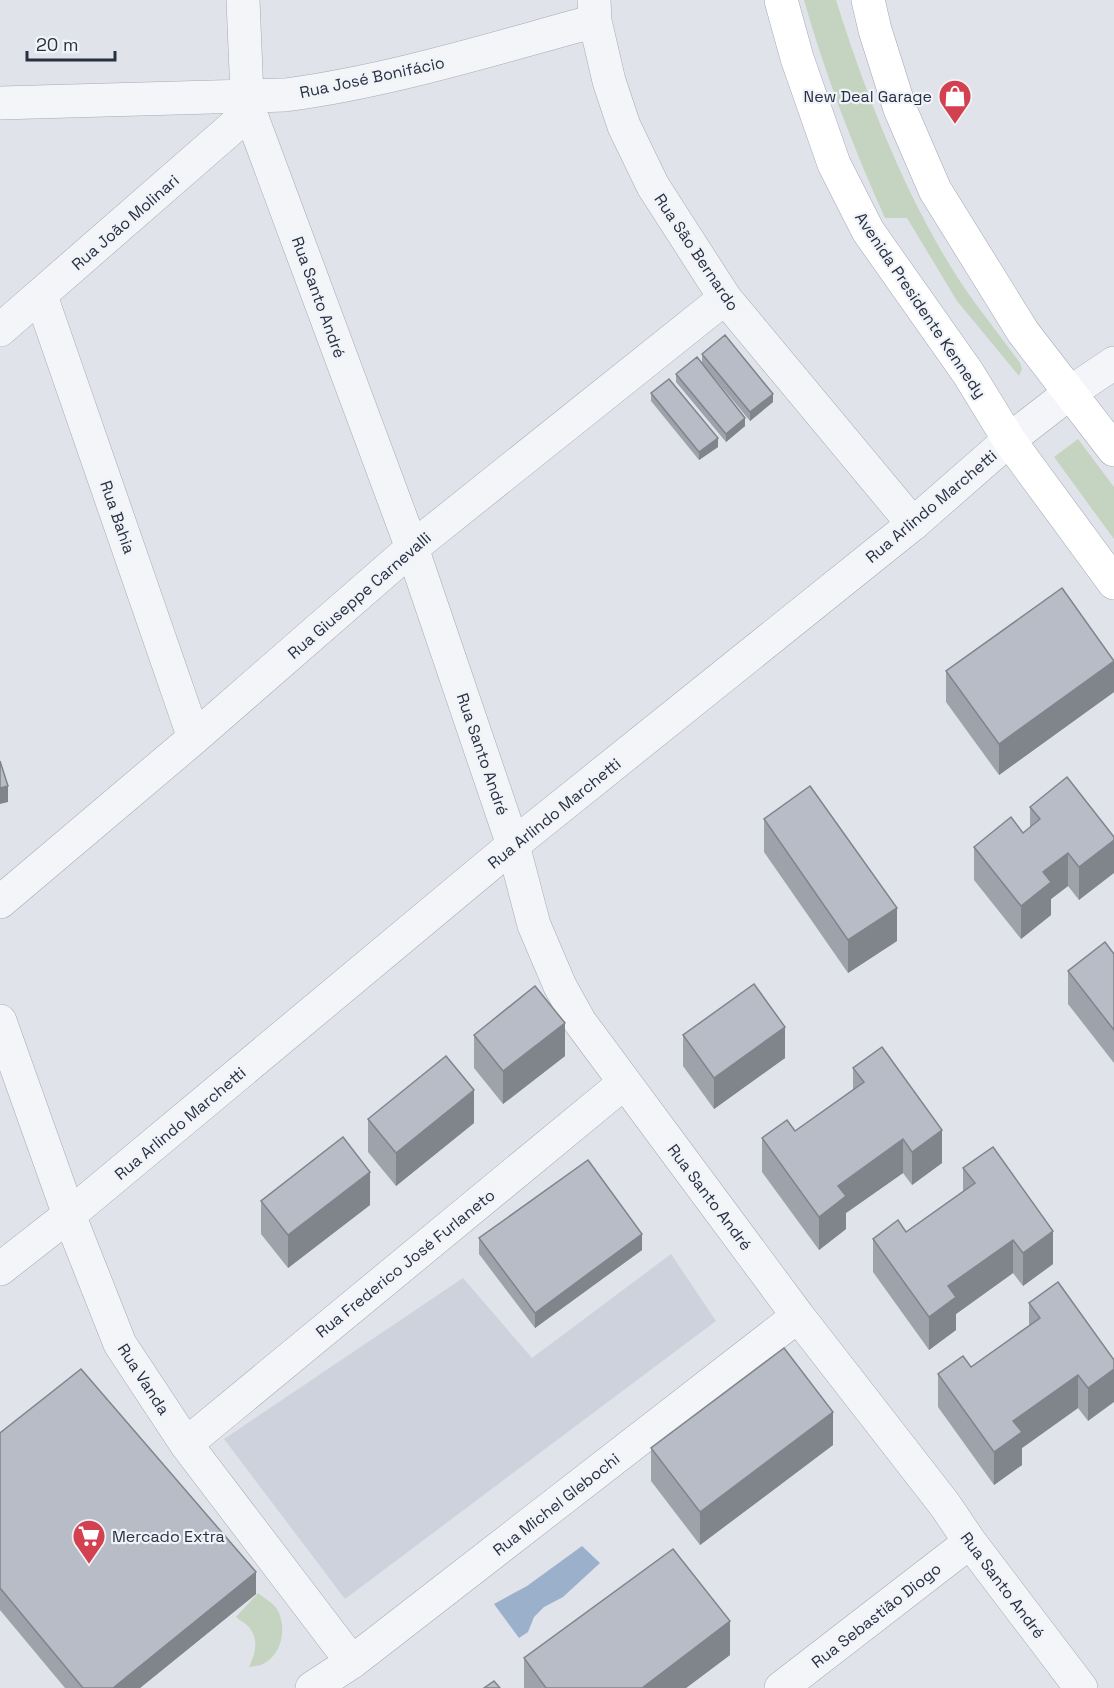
<svg xmlns="http://www.w3.org/2000/svg" width="1114" height="1688" font-family="'Space Grotesk',sans-serif">
<rect width="100%" height="100%" fill="#e0e3ea"/>
<path fill="#ced2dc" d="M671,1254L716,1321L345,1599L224,1439L463,1278L532,1358Z"/>
<path fill="#c5d4c1" d="M804,0H836C865,92 901,185 951,267C971,300 997,331 1020,363L1022,369L1019,376L957,301L907,218H885C853,147 825,74 804,0Z
M1078,439L1114,487V539L1054,457Z
M258,1593C264,1598 273,1603 277,1609C287,1626 283,1654 263,1664C259,1666 253,1666 249,1667C255,1654 260,1639 248,1626C244,1622 240,1621 236,1617Z"/>
<path fill="#9ab0cb" d="M582,1546L600,1563L563,1597L544,1607L534,1617L528,1632L519,1638L494,1604L527,1586Z"/>
<g fill="none" stroke-linecap="round" stroke-linejoin="round">
<g stroke="#a5aab4" stroke-width="34">
<path id="minor" d="M243,0L247,96L250,112L412,548L513,845L534,925L560,986L580,1022L798,1316L945,1505L970,1542L1081,1688
M594,0L595,21L609,81L624,126L653,186L725,298L913,524
M0,103L285,95C390,81 492,49 595,21
M41,296L194,738
M0,330L250,112
M0,902L194,738L412,548L725,298
M0,1021L69,1215L120,1344L186,1444L352,1662
M186,1444L624,1083
M312,1688L352,1662L798,1316
M781,1688L970,1542"/>
</g>
<g stroke="#a5aab4" stroke-width="34">
<path id="tertiary" d="M0,1269L69,1215L513,845L913,524L1009,440L1071,392L1114,363"/>
</g>
<g stroke="#9fa7b6" stroke-width="34">
<path id="primary" d="M781,0L797,58L834,164L868,231L968,373L1009,440L1114,583
M868,0L875,30L900,109L935,190L1023,332L1114,450"/>
</g>
<use href="#minor" stroke="#f3f5f8" stroke-width="33"/>
<use href="#tertiary" stroke="#f3f5f8" stroke-width="33"/>
<use href="#primary" stroke="#fff" stroke-width="33"/>
</g>
<path fill="#9da2ab" d="M702,354L773,402L750,421L702,363Z
M676,374L745,426L726,442L676,382Z
M651,393L718,447L699,460L651,401Z
M946,671L1114,692L999,775L946,702Z
M1030,807L1114,837L1079,900L1068,886L1051,899V915L1021,939L974,880V847L1023,833L1030,827Z
M764,819L897,941L848,973L764,852Z
M1114,954V1063L1068,1004V971Z
M474,1035L565,1056L503,1104L474,1068Z
M683,1035L785,1058L714,1109L683,1066Z
M853,1068L942,1163L912,1185L903,1173L846,1213V1229L819,1250L762,1172V1138L795,1131L853,1090Z
M368,1119L474,1123L396,1186L368,1152Z
M963,1168L1053,1264L1023,1286L1013,1273L956,1314V1330L929,1350L873,1272V1239L906,1232L963,1191Z
M261,1201L370,1205L288,1268L261,1234Z
M479,1238L642,1250L535,1328L479,1254Z
M1029,1303L1114,1360L1088,1421L1078,1408L1022,1448V1465L994,1485L938,1407V1374L971,1367L1029,1326Z
M0,1433L256,1594L140,1688H65L0,1610Z
M833,1445L700,1545L651,1481V1448Z
M730,1655L686,1688H524V1658Z"/>
<path fill="#80848b" d="M773,394V402L750,421V412Z
M745,418V426L726,442V434Z
M718,438V447L699,460V452Z
M1114,661V692L999,775V744Z
M8,786V802L0,804V788Z
M1114,840V873L1079,900V867Z
M1068,853V886L1051,899V915L1021,939V906L1043,872Z
M897,908V941L848,973V940Z
M565,1023V1056L503,1104V1071Z
M785,1027V1058L714,1109V1078Z
M474,1090V1123L396,1186V1153Z
M942,1130V1163L912,1185V1152Z
M903,1139V1173L846,1213V1229L819,1250V1217L838,1186Z
M370,1172V1205L288,1268V1235Z
M1053,1231V1264L1023,1286V1253Z
M642,1234V1250L535,1328V1313Z
M1013,1240V1273L956,1314V1330L929,1350V1317L948,1286Z
M1114,1369V1402L1088,1421V1388Z
M1078,1375V1408L1022,1448V1465L994,1485V1452L1013,1421Z
M833,1412V1445L700,1545V1512Z
M256,1572V1594L140,1688H113Z
M730,1621V1655L686,1688H642Z"/>
<path fill="#b7bcc7" stroke="#80848b" stroke-width="1.5" d="M725,335L773,394L750,412L702,354Z
M697,357L745,418L726,434L676,374Z
M669,379L718,438L699,452L651,393Z
M1062,588L1114,661L999,744L946,671Z
M0,761L8,786L0,788Z
M1067,777L1114,837V840L1079,867L1068,853L1043,872L1051,882L1021,906L974,847L1011,817L1023,833L1040,819L1030,807Z
M810,786L897,908L848,940L764,819Z
M1105,942L1114,954V1030L1068,971Z
M754,984L785,1027L714,1078L683,1035Z
M535,986L565,1023L503,1071L474,1035Z
M882,1047L942,1130L912,1152L903,1139L838,1186L846,1196L819,1217L762,1138L787,1120L795,1131L864,1082L853,1068Z
M446,1056L474,1090L396,1153L368,1119Z
M343,1137L370,1172L288,1235L261,1201Z
M993,1147L1053,1231L1023,1253L1013,1240L948,1286L956,1297L929,1317L873,1239L898,1220L906,1232L975,1183L963,1168Z
M588,1160L642,1234L535,1313L479,1238Z
M1058,1282L1114,1360V1369L1088,1388L1078,1375L1013,1421L1022,1432L994,1452L938,1374L963,1356L971,1367L1040,1318L1029,1303Z
M784,1348L833,1412L700,1512L651,1448Z
M81,1369L256,1572L113,1688H83L0,1588V1433Z
M673,1549L730,1621L642,1688H546L524,1658Z
M494,1681L500,1688H484Z"/>
<defs>
<g id="shop-pin" transform="scale(1.725)"><path d="M0 17L-7.5 6A9.5 9.5 0 1 1 7.5 6Z" fill="#d34151" stroke="#f0f3f7"/><path d="M-5-2.5h2.3a2.7 3.5 0 0 1 5.4 0H5L5.5 6h-11ZM-1.5-2.5h3a1.5 2.3 0 0 0-3 0Z" fill="#fff"/></g>
<g id="supermarket-pin" transform="scale(1.725)"><path d="M0 17L-7.5 6A9.5 9.5 0 1 1 7.5 6Z" fill="#d34151" stroke="#f0f3f7"/><path d="M-6-5.5h2.5l.6 2H6L4.5 2H-2.5L-4.4-4H-6ZM-1.5 3.2a1.3 1.3 0 1 0 .1 0ZM3 3.2a1.3 1.3 0 1 0 .1 0Z" fill="#fff"/></g>
</defs>
<g fill-rule="evenodd">
<use href="#shop-pin" x="955" y="96"/>
<use href="#supermarket-pin" x="89" y="1536"/>
</g>
<g text-anchor="middle" stroke-width="4.5" stroke-linejoin="round" paint-order="stroke">
<g font-size="16" fill="#283042" stroke="#f0f3f7">
<text transform="translate(372 77) rotate(-12)" y="6">Rua José Bonifácio</text>
<text transform="translate(125 222) rotate(-41)" y="6">Rua João Molinari</text>
<text transform="translate(697 252) rotate(56)" y="6">Rua São Bernardo</text>
<text transform="translate(319 297) rotate(70)" y="6">Rua Santo André</text>
<text transform="translate(921 305) rotate(56)" y="6">Avenida Presidente Kennedy</text>
<text transform="translate(931 506) rotate(-40)" y="6">Rua Arlindo Marchetti</text>
<text transform="translate(118 517) rotate(71)" y="6">Rua Bahia</text>
<text transform="translate(359 595) rotate(-41)" y="6">Rua Giuseppe Carnevalli</text>
<text transform="translate(483 754) rotate(71)" y="6">Rua Santo André</text>
<text transform="translate(554 813) rotate(-39)" y="6">Rua Arlindo Marchetti</text>
<text transform="translate(180 1123) rotate(-40)" y="6">Rua Arlindo Marchetti</text>
<text transform="translate(710 1197) rotate(53)" y="6">Rua Santo André</text>
<text transform="translate(405 1263) rotate(-39)" y="6">Rua Frederico José Furlaneto</text>
<text transform="translate(144 1379) rotate(57)" y="6">Rua Vanda</text>
<text transform="translate(556 1504) rotate(-38)" y="6">Rua Michel Glebochi</text>
<text transform="translate(1003 1585) rotate(53)" y="6">Rua Santo André</text>
<text transform="translate(876 1615) rotate(-38)" y="6">Rua Sebastião Diogo</text>
</g>
<g font-size="16" fill="#283042" stroke="#f0f3f7" text-anchor="end">
<text x="932" y="102">New Deal Garage</text>
<text x="112" y="1542" text-anchor="start">Mercado Extra</text>
</g>
</g>
<path d="M27 51v9h88v-9" fill="none" stroke="#283042" stroke-width="3"/>
<text x="36" y="51" font-size="18" fill="#283042" stroke="#f0f3f7" stroke-width="4.5" paint-order="stroke">20 m</text>
</svg>
